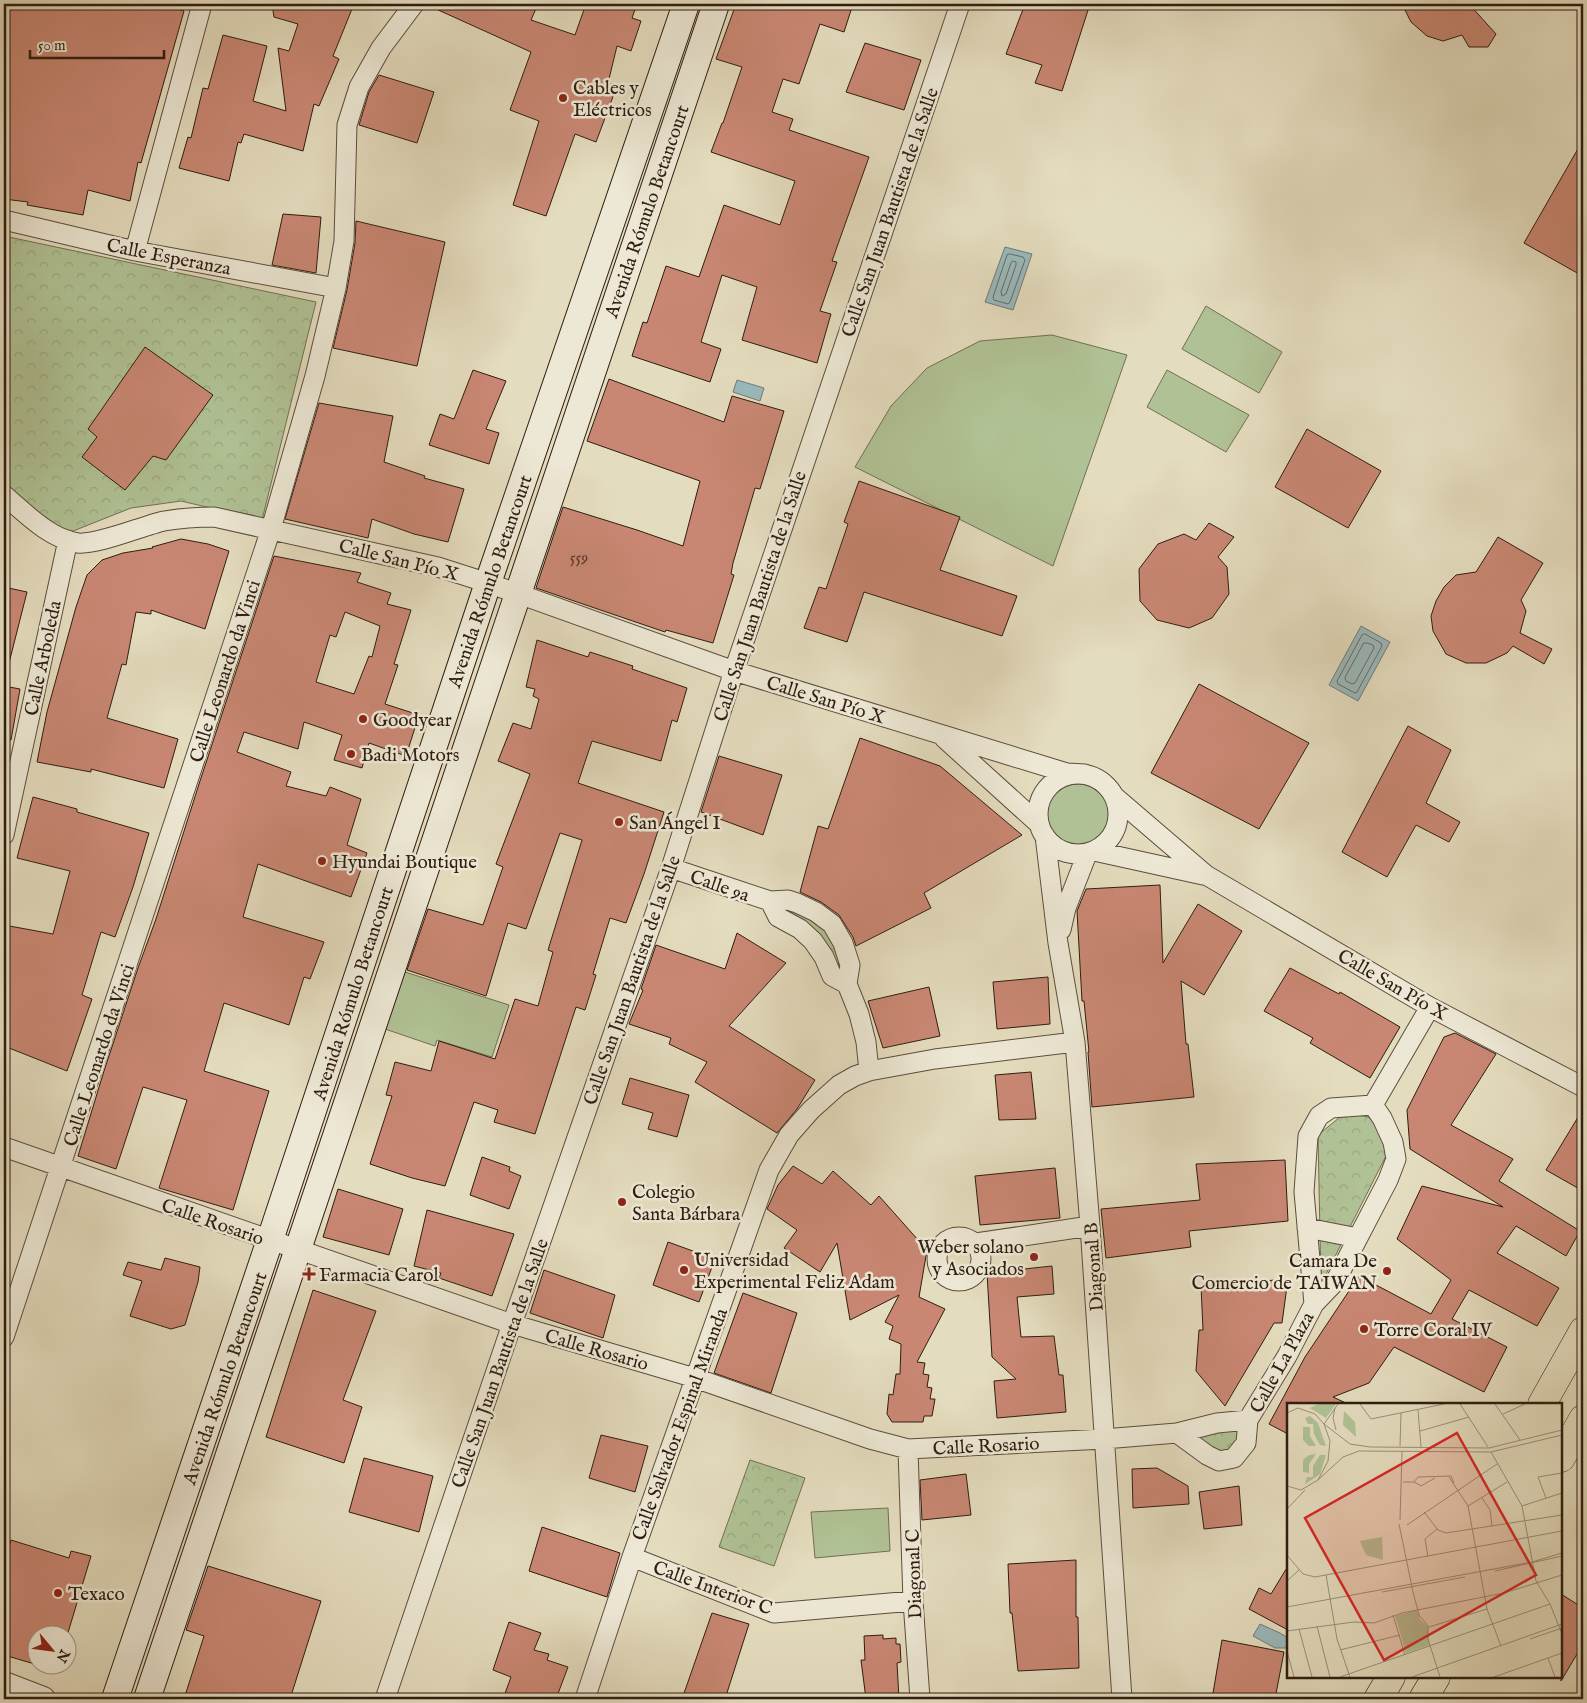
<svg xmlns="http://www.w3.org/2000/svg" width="1587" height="1703" font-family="'IM FELL English',serif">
<defs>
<pattern id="park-crowns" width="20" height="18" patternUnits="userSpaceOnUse" patternTransform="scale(1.25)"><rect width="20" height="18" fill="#b0c295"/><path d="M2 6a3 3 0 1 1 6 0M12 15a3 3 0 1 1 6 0" fill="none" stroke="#98a67f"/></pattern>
</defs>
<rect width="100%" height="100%" fill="#e4dcbe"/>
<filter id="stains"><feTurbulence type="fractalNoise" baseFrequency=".004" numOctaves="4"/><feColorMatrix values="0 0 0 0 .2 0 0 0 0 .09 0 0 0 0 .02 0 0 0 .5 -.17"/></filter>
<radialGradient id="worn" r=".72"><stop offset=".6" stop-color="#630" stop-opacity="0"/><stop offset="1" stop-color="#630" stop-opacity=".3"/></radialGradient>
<path fill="#b0c295" stroke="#6f7053" d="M1206,306L1282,352L1259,393L1182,349Z
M1052,335L1127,355L1053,566L855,467L891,406L927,368L980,341Z
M1167,370L1249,415L1226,452L1147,407Z
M1047 815a31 31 0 1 1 62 0a31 31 0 1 1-62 0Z
M405,972L509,1005L492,1057L437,1040L435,1046L385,1029Z
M888,1508L890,1551L815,1558L811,1512Z"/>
<path fill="url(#park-crowns)" stroke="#6f7053" d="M4,236L316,302L262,520L181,501L131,508L68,533L4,488Z
M782,906L826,922L837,946L840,975L815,941Z
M1345,1113L1369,1117L1382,1134L1387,1154L1321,1284L1318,1135Z
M1240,1425L1241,1440L1234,1451L1220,1455L1195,1435Z
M750,1460L805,1478L774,1566L719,1547Z"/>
<path fill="#9ab9bc" stroke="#6f7b78" d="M1005,247L1032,254L1013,310L985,302Z
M737,380L764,388L760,401L733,392Z
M1361,626L1390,642L1358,701L1329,685Z
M1260,1624L1280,1633L1288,1638V1648H1275L1253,1636Z"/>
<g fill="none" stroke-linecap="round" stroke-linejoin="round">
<path stroke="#646b66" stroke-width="1" d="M1010,254L1023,257L1025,260L1010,302L1008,304L994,300L993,297L1007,255Z
M1013,261L1016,262V265L1006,294L1002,296L1001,292L1011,263Z
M1365,634L1381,643L1382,646L1357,692L1355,693L1338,684L1337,681L1362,635Z
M1364,643H1367L1373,645L1374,648L1355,683L1352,684L1346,681L1345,678Z"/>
</g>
<path fill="#c98773" stroke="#2e1d11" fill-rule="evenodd" d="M4,4H161L184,11L141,163L138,162L130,201L88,190L83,215L27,205L28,202L4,199Z
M272,4H354L333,56L339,59L319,106L314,104L303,151L244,134L241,143L238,142L229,181L179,168L188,137L191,138L203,88L208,89L223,35L267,46L253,101L286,111L278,48L289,51L298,24L274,17Z
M425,4H538L531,20L575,35L586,4H637L632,18L641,21L631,51L617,46L608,83L617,86L596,142L575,134L546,216L513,205L539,121L510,110L531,52Z
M736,4H853L844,32L820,24L799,84L783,79L772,112L793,119L789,130L869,157L832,261L837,262L820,311L831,314L817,363L742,340L757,287L722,275L701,342L721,349L710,382L632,356L643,322L647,323L666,266L699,277L724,205L780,225L795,181L711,152L722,123H723L742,67L716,59Z
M1025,4H1090L1062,91L1035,83L1042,65L1006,54Z
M1402,4H1469L1496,34L1488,47H1469L1462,35L1443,41L1427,36L1411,22Z
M865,43L921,60L904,110L846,92Z
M379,75L434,92L417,143L359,125L369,92Z
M1583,140V266L1579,274L1524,243Z
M283,214L321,217L316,273L272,265Z
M356,221L445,242L417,366L333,348L347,290L355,243Z
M145,347L213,395L166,460L153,456L125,490L82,457L97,437L88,429Z
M473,370L506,381L486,429L499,433L489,464L429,445L440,414L454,419Z
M609,379L724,422L732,396L784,411L760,489L755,488L733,563L731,574L734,575L713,643L666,630L665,632L536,588L563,507L637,530L683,546L700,481L587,441Z
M319,403L393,416L384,462L425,476L424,478L464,489L448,542L414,534L372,519L368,538L285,519Z
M1307,429L1381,471L1348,528L1275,487Z
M859,481L960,517L940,570L1017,596L1002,636L864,592L847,642L804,628L819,587L826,589L848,524L844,522Z
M1209,523L1234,537L1218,557L1227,567L1229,594L1212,618L1189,628L1157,620L1140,601L1139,569L1158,544L1184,534L1196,540Z
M1498,537L1543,563L1521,600L1526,611L1520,633L1552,649L1544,664L1513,646L1507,653L1486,663H1466L1446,654L1433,631L1431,616L1436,601L1444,587L1456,575L1476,572Z
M181,539L208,544L229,551L205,629L151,610V614L136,612L126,665L122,664L107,718L178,739L164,788L91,769V772L37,762L47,712L76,607L87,575L102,560L123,553L153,548L152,547Z
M274,556L361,573L357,582L391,593L387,604L411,610L394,664L398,665L385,704L419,715L406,756L369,743L362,768L334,760L342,735L304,722L298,749L244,732L237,752L291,772L286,786L326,796L330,787L361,799L347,845L367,853L351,897L258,864L243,917L324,942L310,979L304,977L289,1025L224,1003L204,1071L269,1091L233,1210L159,1188L187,1100L143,1087L116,1169L78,1156L104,1071L138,968L156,919L199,784ZM345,612L380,626L372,657L369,656L354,694L316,682L330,635L336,637Z
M4,587L27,592L9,663L4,662Z
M537,640L588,657L590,652L633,666L632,669L687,688L677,722L672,720L661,761L592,741L578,783L664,812L644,874L626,923L610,918L593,974L596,975L585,1010L576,1007L535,1134L494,1122L498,1110L474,1102L445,1186L412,1178L370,1164L392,1096L386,1095L395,1062L431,1071L439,1041L495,1059L515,999L538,1006L553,952L548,950L582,840L560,833L526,929L508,923L486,996L407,970L428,909L483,925L503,867L496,864L530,774L498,761L513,723L531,729L539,699L533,696L535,689L526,687Z
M1199,684L1309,743L1259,829L1151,773Z
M4,686L20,689L11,740H4Z
M1408,726L1451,750L1426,803L1460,822L1449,842L1416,825L1387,877L1342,852Z
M860,738L940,766L1022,835L924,893L931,908L856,946L853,937L839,915L821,902L800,892L818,826L828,829Z
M719,756L782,775L763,835L701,812Z
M33,797L77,809V812L149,833L133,887L115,937L101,932L82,995L92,999L67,1071L4,1046V925L53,934L70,871L17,858Z
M1160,885L1163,963L1198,904L1242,931L1204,995L1181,981L1186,1044H1188L1194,1097L1092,1107L1088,1052H1089L1084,1001H1082L1077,911L1086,889Z
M737,933L786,963L729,1026L815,1080L797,1109L777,1133L695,1082L707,1062L669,1044L671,1038L629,1024L643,990L641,989L656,945L725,969Z
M1290,968L1339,994L1340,992L1400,1027L1370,1078L1310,1043L1313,1038L1264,1011Z
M1048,977L1050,1024L997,1029L993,982Z
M929,987L940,1036L883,1048L868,1001Z
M1455,1033L1496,1054L1451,1125L1513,1159L1499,1181L1580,1231L1566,1256L1516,1226L1497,1253L1559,1288L1537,1326L1469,1290L1452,1319L1507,1347L1484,1392L1394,1347L1369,1383L1333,1397L1348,1404H1288V1434L1269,1424L1305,1357L1359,1276L1431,1314L1451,1280L1397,1239L1422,1186L1503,1207L1410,1149L1407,1110L1444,1037Z
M1031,1072L1036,1119L999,1120L995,1075Z
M630,1078L689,1095L677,1137L648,1129L653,1113L622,1104Z
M1583,1109V1191L1546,1170Z
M482,1157L510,1167L509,1171L521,1176L509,1209L470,1195Z
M1285,1160L1288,1221L1189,1231L1191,1247L1106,1258L1101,1209L1200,1200L1196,1164Z
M793,1166L822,1184L833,1171L871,1205L879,1196L927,1250L919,1297L945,1309L917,1362L925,1363L923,1374L929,1375L927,1387L932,1388L930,1399H935L932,1416H924L923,1422H892L887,1414L889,1394L893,1395L896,1374H900L901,1344L889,1339L893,1326L885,1322L899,1295L850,1320L837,1243L820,1272L784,1248L797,1230L767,1209L778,1185Z
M1055,1168L1060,1218L980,1225L975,1176Z
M338,1189L403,1209L389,1255L323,1237Z
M427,1210L514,1234L492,1296L439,1278L441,1273L414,1266Z
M668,1242L715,1259L699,1302L653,1285Z
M165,1258L200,1267L198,1282L185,1325L171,1329L130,1316L142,1281L123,1275L128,1262L161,1270Z
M1052,1266L1054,1294L1017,1297L1021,1337L1054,1336L1059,1375H1063L1066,1412L997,1418L994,1381L1016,1379L992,1357L987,1273Z
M544,1270L615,1295L603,1338L530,1313Z
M1288,1279L1282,1323H1274L1225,1406L1196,1371L1199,1330H1203L1201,1286Z
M313,1290L376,1311L343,1400L362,1407L344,1463L266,1437Z
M743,1293L797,1313L771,1393L714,1373Z
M601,1435L648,1446L635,1492L589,1478Z
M364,1458L433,1476L419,1532L349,1512Z
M1157,1468L1188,1486L1189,1504L1133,1508L1132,1469Z
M966,1474L971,1515L922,1520L920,1480Z
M1239,1486L1242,1525L1204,1529L1199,1492Z
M542,1527L620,1553L607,1597L529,1571Z
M11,1540L69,1558L71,1551L91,1556L67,1636H38V1665L4,1655V1563Z
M1076,1560V1617H1078L1079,1668L1018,1671L1012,1613H1010L1008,1564Z
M208,1566L321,1601L290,1699H184L204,1636L186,1630Z
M1288,1566V1630L1249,1609L1259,1588L1271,1594Z
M1561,1594L1583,1608V1644L1561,1681Z
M712,1613L749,1624L725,1699H682Z
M509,1622L541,1633L534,1650L549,1654L547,1660L568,1667L556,1699H503L511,1677L493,1670Z
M883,1635V1639L896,1638V1644H900L901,1662L897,1663L899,1699H866L861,1660H865L864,1636Z
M1222,1640L1284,1652L1275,1699H1212Z"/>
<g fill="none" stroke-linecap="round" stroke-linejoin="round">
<g stroke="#5c4d3c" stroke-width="21">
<path id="minor" d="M4,220L135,251L336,288
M135,251L202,4
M4,495C25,513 50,539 78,543C98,545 142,526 164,521C181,518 197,517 214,517L438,567L488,583L734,671L1067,773L1085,774
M944,738L1039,824
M1038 814a40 40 0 1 1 80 0a40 40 0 1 1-80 0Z
M1115,797L1206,875L1430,1007L1583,1087
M4,835L68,540
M1045,836L1058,943L1075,1042L1090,1226L1122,1699
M1094,851L1203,875
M671,868L770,901L788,900L797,903L816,912L832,924L843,943L850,965L847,984L859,1014L866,1042L869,1071
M770,901L778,917L800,929L813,941L824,957L832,976L847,984
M1061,930L1066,908L1087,854
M1373,1105L1430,1007
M4,1147L512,1324L695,1378L870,1439L908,1449L1104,1439L1177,1433L1217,1423L1248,1420
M1307,1228L1358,1238
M937 1259a22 22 0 1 1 44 0a22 22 0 1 1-44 0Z
M976,1243L1090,1226
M1314,1304L1304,1192L1308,1136L1319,1116L1331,1108L1373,1105
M4,1337L271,529L315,376L336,288L344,241L347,125L359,87L381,48L414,4
M1177,1433L1207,1455L1219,1461L1234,1458L1246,1443L1248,1420L1287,1356L1314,1304L1335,1282L1388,1180L1396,1159L1393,1142L1382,1118L1373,1105
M908,1449L913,1601L920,1699
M632,1557L774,1613L913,1601
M385,1699L512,1324L671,868L734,671L960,4
M585,1699L632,1557L769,1170L789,1135L811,1110L839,1085L855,1076L869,1071L935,1059L1075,1042"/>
</g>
<g stroke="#5c4d3c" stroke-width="26">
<path id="tertiary" d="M4,1684L43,1699"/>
</g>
<g stroke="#2e1d11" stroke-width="28">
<path id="secondary" d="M115,1699L270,1240L488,583L686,4
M147,1699L716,4"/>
</g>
<g stroke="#2e1d11" stroke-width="29">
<path id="trunk" d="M1542,1404L1583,1331
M1561,1458L1583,1419
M1378,1699L1391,1677
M1423,1699L1436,1677"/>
</g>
<use href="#minor" stroke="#ede8d5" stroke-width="19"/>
<use href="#tertiary" stroke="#ede8d5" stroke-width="24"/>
<use href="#secondary" stroke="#ede8d5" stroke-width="26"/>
<use href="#trunk" stroke="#e4dcbe" stroke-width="28"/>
</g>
<g fill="#8f2418" stroke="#ede8d5" stroke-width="2">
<circle cx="563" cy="98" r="5"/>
<circle cx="363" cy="719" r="5"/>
<circle cx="351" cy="754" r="5"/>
<circle cx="619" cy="822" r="5"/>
<circle cx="322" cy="861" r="5"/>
<circle cx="622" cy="1202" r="5"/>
<circle cx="1034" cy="1257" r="5"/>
<circle cx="684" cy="1270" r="5"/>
<circle cx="1387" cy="1271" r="5"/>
<path d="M306.5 1266.5h5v5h5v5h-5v5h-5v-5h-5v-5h5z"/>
<circle cx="1364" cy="1329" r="5"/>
<circle cx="58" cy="1593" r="5"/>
</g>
<g text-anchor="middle" stroke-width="5" stroke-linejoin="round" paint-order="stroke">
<g font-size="16" fill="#55382a">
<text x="579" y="563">559</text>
</g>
<g font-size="19" fill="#2e1d11" stroke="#ede8d5" text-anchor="start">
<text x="573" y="94">Cables y<tspan x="573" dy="22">Eléctricos</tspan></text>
<text x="373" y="726">Goodyear</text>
<text x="361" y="761">Badi Motors</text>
<text x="629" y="829">San Ángel I</text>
<text x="332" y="868">Hyundai Boutique</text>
<text x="632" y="1198">Colegio<tspan x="632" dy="22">Santa Bárbara</tspan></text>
<text x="1024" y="1253" text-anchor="end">Weber solano<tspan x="1024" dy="22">y Asociados</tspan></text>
<text x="694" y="1266">Universidad<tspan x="694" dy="22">Experimental Feliz Adam</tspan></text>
<text x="1377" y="1267" text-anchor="end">Camara De<tspan x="1377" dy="22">Comercio de TAIWAN</tspan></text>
<text x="319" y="1281">Farmacia Carol</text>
<text x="1374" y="1336">Torre Coral IV</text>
<text x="68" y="1600">Texaco</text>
</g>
<g font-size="19" fill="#2e1d11" stroke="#ede8d5">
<text transform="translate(646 211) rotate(-71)" y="7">Avenida Rómulo Betancourt</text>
<text transform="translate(889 212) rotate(-71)" y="7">Calle San Juan Bautista de la Salle</text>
<text transform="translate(169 256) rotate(11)" y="7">Calle Esperanza</text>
<text transform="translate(399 559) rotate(14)" y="7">Calle San Pío X</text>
<text transform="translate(489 581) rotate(-71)" y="7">Avenida Rómulo Betancourt</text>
<text transform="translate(759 596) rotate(-72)" y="7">Calle San Juan Bautista de la Salle</text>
<text transform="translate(42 658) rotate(-78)" y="7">Calle Arboleda</text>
<text transform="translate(224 671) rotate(-72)" y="7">Calle Leonardo da Vinci</text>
<text transform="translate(826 699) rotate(17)" y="7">Calle San Pío X</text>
<text transform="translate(720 885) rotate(19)" y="7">Calle 9a</text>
<text transform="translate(631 980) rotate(-71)" y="7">Calle San Juan Bautista de la Salle</text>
<text transform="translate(1393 984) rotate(30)" y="7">Calle San Pío X</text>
<text transform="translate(352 993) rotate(-72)" y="7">Avenida Rómulo Betancourt</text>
<text transform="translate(98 1055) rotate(-72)" y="7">Calle Leonardo da Vinci</text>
<text transform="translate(213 1221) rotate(19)" y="7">Calle Rosario</text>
<text transform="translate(1093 1267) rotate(-94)" y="7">Diagonal B</text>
<text transform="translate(597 1349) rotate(16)" y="7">Calle Rosario</text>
<text transform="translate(1281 1362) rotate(-61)" y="7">Calle La Plaza</text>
<text transform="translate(499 1363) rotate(-71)" y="7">Calle San Juan Bautista de la Salle</text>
<text transform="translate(224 1378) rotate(-71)" y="7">Avenida Rómulo Betancourt</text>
<text transform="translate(679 1424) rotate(-70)" y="7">Calle Salvador Espinal Miranda</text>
<text transform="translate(986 1445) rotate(-3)" y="7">Calle Rosario</text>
<text transform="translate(913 1574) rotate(-92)" y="7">Diagonal C</text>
<text transform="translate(713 1587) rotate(20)" y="7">Calle Interior C</text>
</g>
</g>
<g transform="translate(1287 1403)">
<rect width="275" height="275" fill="#e4dcbe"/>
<path d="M23,13L31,20L39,43L33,42L27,31L26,21H21L18,15ZM16,24H23V33L29,43H22L16,37ZM29,51L22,61V70L16,69V57L22,52ZM33,52H39L33,71L18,81L20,74H26V63ZM95,134L96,157L79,152L73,138Z" fill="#b0c295"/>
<path d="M31,1H49L39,15L23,5ZM57,8L68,19L69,34L56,22ZM130,207L133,216L141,224L142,242L119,250L108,213Z" fill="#b0c295"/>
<path fill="none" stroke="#9b9079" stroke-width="1" d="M73,1L84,16L157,1M173,1L201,44M208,1L233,37M48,5L46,15L49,27M131,7L134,44M0,10L11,5L28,11L37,21L43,38L41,58L31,77L14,87L0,83M216,11L238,1M37,21L51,1M37,21L63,41L83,44L202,45L275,27M133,28L182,14M113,43L114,10M204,49L235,103L249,178L263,201L275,231M162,74L181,103L200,206L214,243M31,77L56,54L72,48L204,49L275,32M116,79H127L134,83L148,75M127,79L131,74L164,73L167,80M195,95L203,107L205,123M259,95L251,74L275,70M181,103L220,79M235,103L275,90M0,106L18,87M137,109L151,127L159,130L275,112M113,117L115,49M112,121L126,189L132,212L141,223V236L153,274M120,122L210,61M0,152L16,171L28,174L275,128M141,154L138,136L150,126M208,168L275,153M39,172L50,236L63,274M0,178L12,167M95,189L178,174M0,204L245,159L275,150M106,212L118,252M30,223L43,274M142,224L200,206M12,226L25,274M0,228L67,219L87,220L115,210L217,190L275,172M243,236L275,225M53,247L113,232M0,248L7,274M261,255L268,274M53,274L263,201M125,274L275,221M207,274L275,250"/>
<path fill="#d62828" fill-opacity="0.15" stroke="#d62828" stroke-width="2.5" d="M170,30L249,172L97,257L18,115Z"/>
<rect width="275" height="275" fill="none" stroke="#2e1d11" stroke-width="2.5"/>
</g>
<rect width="1587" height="1703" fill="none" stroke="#e4dcbe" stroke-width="20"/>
<rect x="5" y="5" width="1577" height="1693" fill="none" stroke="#2e1d11" stroke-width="2.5"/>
<rect x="10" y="10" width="1567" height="1683" fill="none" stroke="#2e1d11"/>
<g transform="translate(52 1650) rotate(119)"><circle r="24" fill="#ede8d5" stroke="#a19787"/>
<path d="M0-4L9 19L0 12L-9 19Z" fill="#8f2418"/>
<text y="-8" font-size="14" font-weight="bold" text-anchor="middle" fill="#2e1d11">N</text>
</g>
<path d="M30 50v8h134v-8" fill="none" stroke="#2e1d11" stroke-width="2.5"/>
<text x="38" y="50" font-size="15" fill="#2e1d11" stroke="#ede8d5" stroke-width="4" paint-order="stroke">50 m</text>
<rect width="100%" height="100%" filter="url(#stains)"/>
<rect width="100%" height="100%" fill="url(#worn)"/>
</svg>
